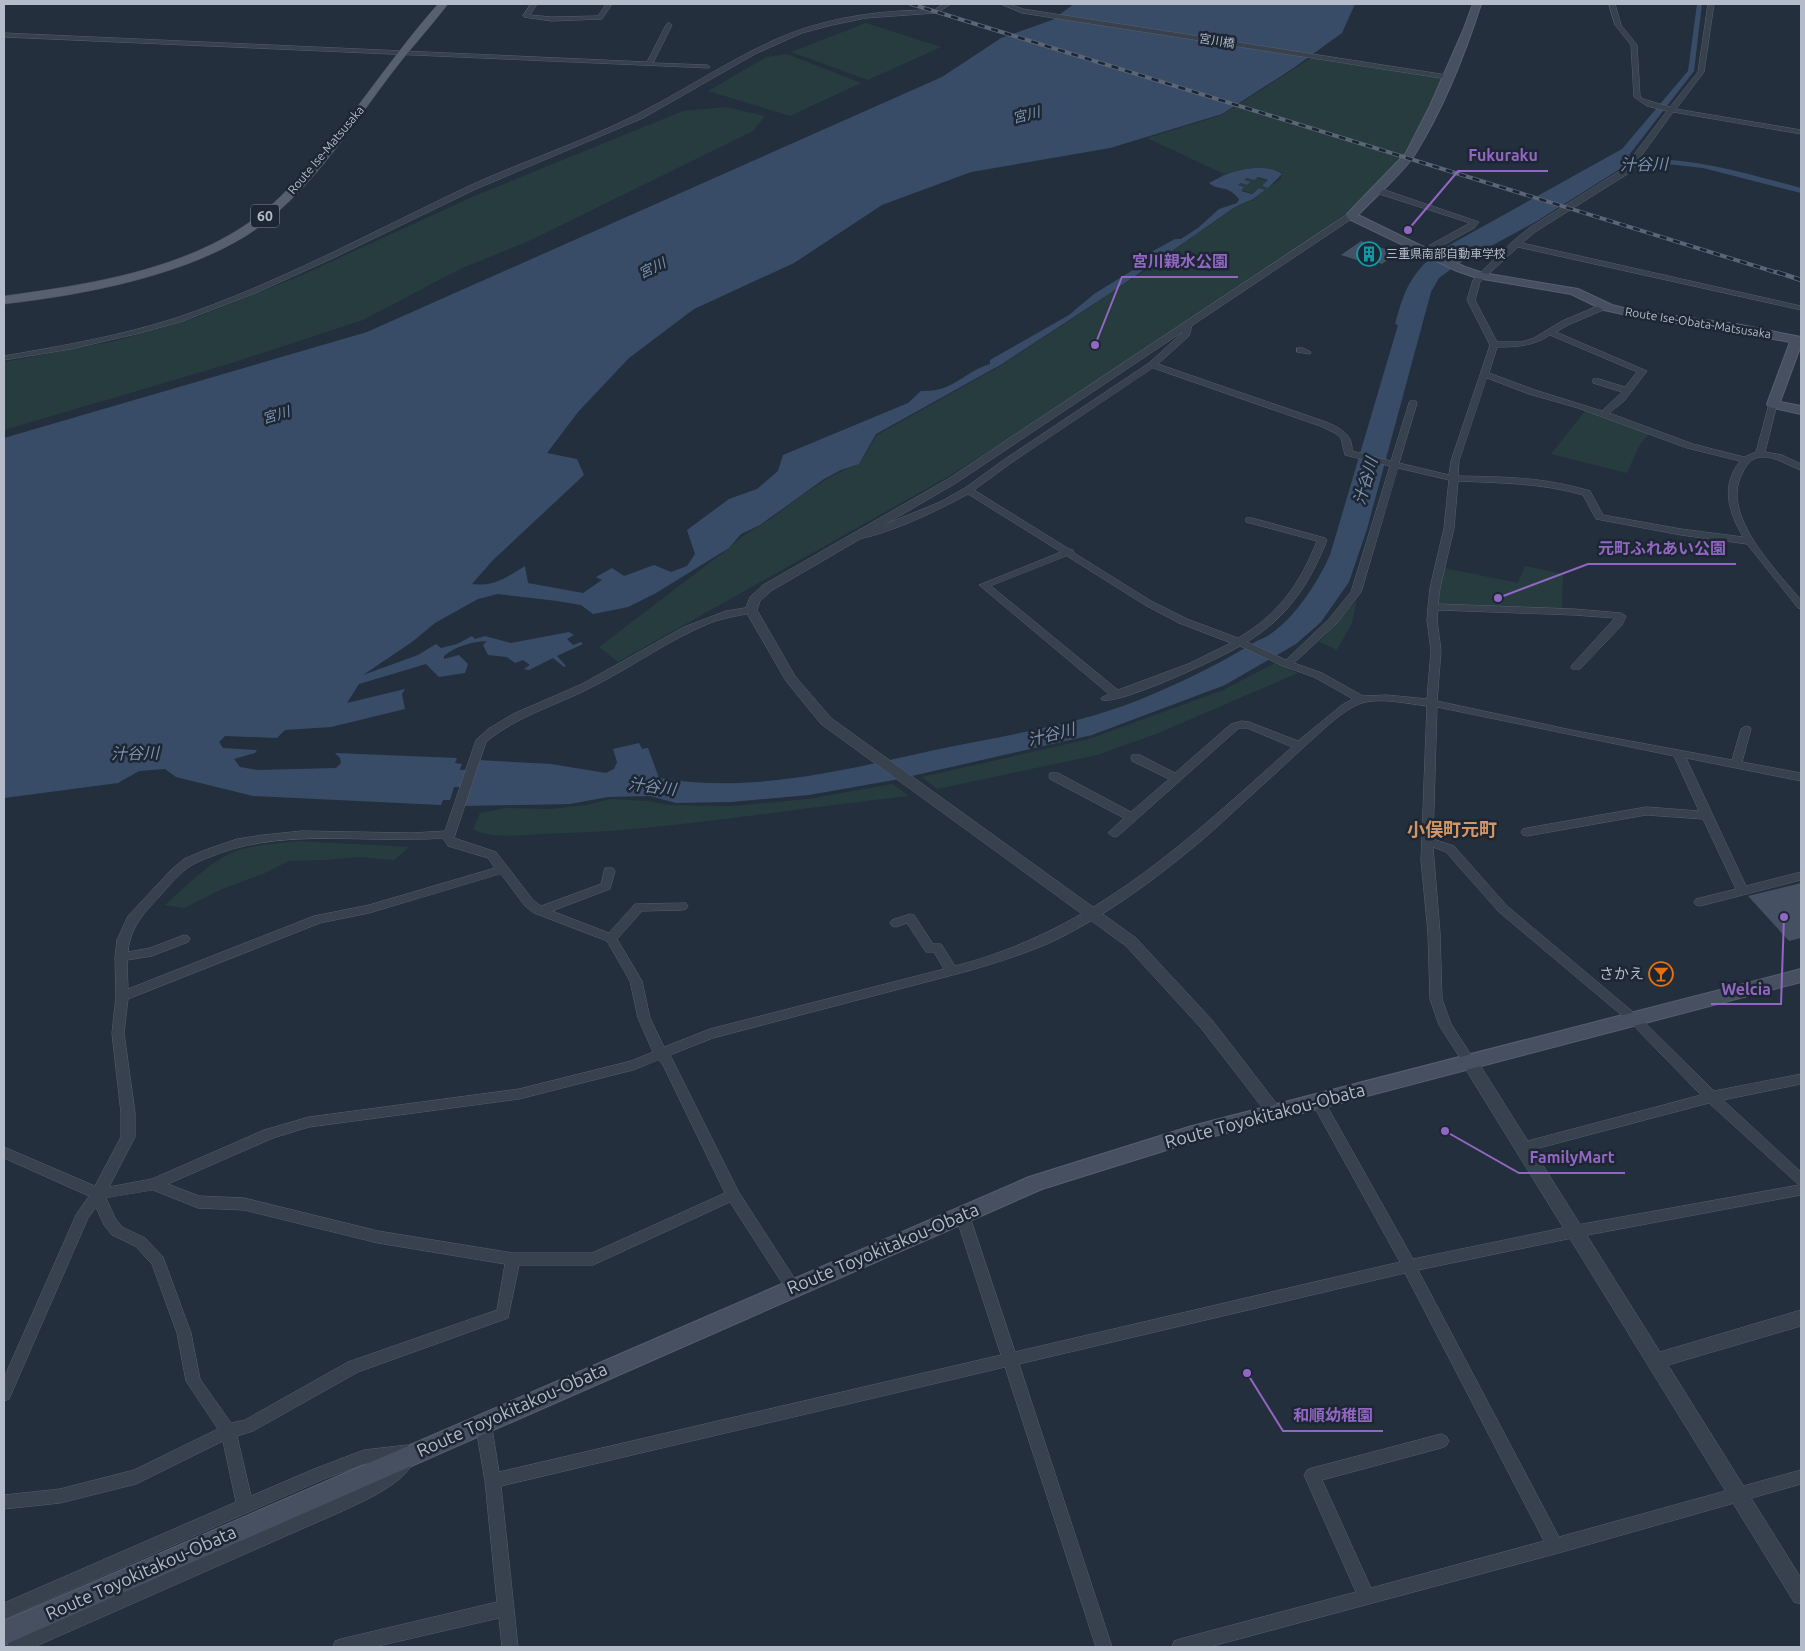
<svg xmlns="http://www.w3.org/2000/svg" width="1805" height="1651" font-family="Ubuntu,'Noto Sans JP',sans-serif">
<rect width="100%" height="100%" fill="#242f3e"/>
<path fill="#263c3f" d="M866,23L941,47L868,80L791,52Z
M787,54L861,83L790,116L708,91L766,57Z
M1311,58L1446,78L1407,158L1376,190L1287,259L1188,325L951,475L618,662L599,647L729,548C742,535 756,529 770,519C799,498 825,476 859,464L877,435L1002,365L1146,270C1149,260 1156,254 1166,255L1236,207L1254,199L1265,190L1259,188L1252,193L1241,190L1244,187L1238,185L1241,183L1247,185L1251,183L1244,180L1247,178L1254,180L1257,178L1268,181L1262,186L1268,188L1281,179L1282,173C1266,164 1241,169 1224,174L1147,138L1222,115Z
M726,107L765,116L753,131L529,241L460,269L363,320L232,363L4,430V362L115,341L195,318L300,276L472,197L683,111Z
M1585,411L1649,434L1639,446L1627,473L1551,454Z
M1525,566L1563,574L1562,610L1477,611L1433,607L1440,567L1518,583Z
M1357,600L1352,623L1337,650L1319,642Z
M1275,663L1298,673L1156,734L1097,755L937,789L922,777L1089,739L1223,690Z
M892,784L909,796C786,809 664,832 540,834C520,835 490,839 473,829L480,813L506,808L551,809L586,805L611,799L648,801L670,805L730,806L808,799Z
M298,841L409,847L394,860L358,857L325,860L289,861L263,874L222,889L184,908L165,905C185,887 205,866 229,854C249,844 276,844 298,841Z"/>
<path fill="#394c67" d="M1074,4H1355L1342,33L1292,69L1222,114L1110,148L971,172L882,205L794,263L694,309L629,358L578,412L547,453L577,459L584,475L492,561L472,584C494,587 507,577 525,566L528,583L583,593L602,580L596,577L612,568L624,576L654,565L671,572L687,566L695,554L687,530L729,499L757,489L778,471L783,455L908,403L921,391C955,392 961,373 990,364V360L1069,315L1094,294L1141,265V260L1153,251L1175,239H1181L1198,228L1219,209L1237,203L1239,199C1225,183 1220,192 1209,183C1216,180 1221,176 1227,174C1242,168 1269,164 1282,174L1268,188L1262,186L1268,180L1258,177L1254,180L1247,178L1244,180L1251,182L1247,185L1241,183L1238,185L1244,187L1241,191L1252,194L1259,188L1265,190L1253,199L1235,207L1166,255L1159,254L1147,263L1145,269L1112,292L1002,364L876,434L859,464L841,470L824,479L760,525L741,534L729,548L656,593L628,607L593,614L581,605L557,601L498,594L478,599L435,623L412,642L363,675L418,655L436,644L441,648L457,644L472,636L475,639L485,636L511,643L569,632L574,635L567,639L573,645L581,642L583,644L557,656L566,666L564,667L553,658L529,670L524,669L530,665L523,660L515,663L507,657L488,655L483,645L487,641C471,642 456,646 444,656V659L459,655L468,664L465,673L439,677L426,664L359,684L347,703L405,689L402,694L405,709L331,727L285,730L277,738L225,736L219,742L223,748L257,750L255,753L234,759L240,767L258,770L336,768L341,763L340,758L335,753L457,758L455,763L462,764L457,777H450L448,786L454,787L450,800H443L441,805L253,796L176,777L165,769L139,771L118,783L4,798V438L367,332L942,77L1001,38L1052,20Z
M1697,4H1702L1694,71L1629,155L1631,159C1690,156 1745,173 1801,188V193L1703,168L1667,164L1620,169L1537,221L1458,264L1439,278L1431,292L1367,529L1349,582L1321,622L1296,644L1225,685L1092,735L894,780L809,795L731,802L676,803L650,796L608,797L570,804L462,806L478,760L551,764L606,773L614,769L617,762L613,749L639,743L642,749L648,748L659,778C752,794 844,770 935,750C997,737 1063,727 1123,706C1169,689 1214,667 1255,642C1260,639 1265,638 1269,635C1295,618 1318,582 1330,555L1398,325L1395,324C1404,291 1410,275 1437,252L1622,149L1688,71Z"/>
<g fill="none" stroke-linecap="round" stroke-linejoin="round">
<path fill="#394c67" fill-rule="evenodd" d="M499,769L508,771L512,777L508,783L499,785L413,789L404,786L400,780L404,774L413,771Z"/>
</g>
<path fill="#455162" d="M1361,241L1397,253L1382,264L1377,262L1373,265L1341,255Z
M1801,883V938L1789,941L1748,896Z"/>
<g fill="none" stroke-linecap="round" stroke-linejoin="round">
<g stroke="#565f6c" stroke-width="1">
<path id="minor" d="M531,4H537L530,15L551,17L598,16L606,4H612L602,19L551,21L524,17L523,16Z
M944,4H951L940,11H936V9Z
M1001,4H1009L1023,9L1447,75L1450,77L1447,79L1022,13Z
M1609,4H1615L1621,25L1637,45L1640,96L1643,99L1670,107L1698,72L1708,4H1714L1704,72L1676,109L1801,130V134L1673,112L1629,173L1535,232L1522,243L1801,306V310L1518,247L1480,282L1475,300L1497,342H1521L1534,338L1562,321L1602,304H1608V308L1568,325L1556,332L1647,371L1624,401L1609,413L1693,444L1744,457L1756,452L1769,404L1773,401L1776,402L1777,404L1765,452L1782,455L1801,464V470C1788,466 1776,456 1761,457C1751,458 1746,465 1742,474C1720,515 1777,571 1801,600V609L1798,608L1747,544L1681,535L1596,519L1583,495C1542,483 1501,483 1458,481L1454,528L1440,588L1438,604L1574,609L1621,613L1626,616L1622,625L1580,669H1572L1571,667L1572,665L1615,618L1574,615L1438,610L1437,620L1441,651L1437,701L1576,731L1732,760L1741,729L1746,726L1750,727L1751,729L1742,762L1801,773V781L1686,758L1746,886L1801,872V880L1700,906L1696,905L1694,902L1696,899L1736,889L1703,819L1646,815L1527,836L1523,835L1521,832L1523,829L1527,828L1646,807L1699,811L1674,756L1437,707L1433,839L1454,846L1507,906L1639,1017L1714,1091L1801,1074V1084L1723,1100L1801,1172V1195L1577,1237L1418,1270L1559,1537L1801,1470V1484L1555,1554L1209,1647H1172L1174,1641L1180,1639L1356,1592L1304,1475L1307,1470L1312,1468L1441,1434L1446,1436L1449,1441L1446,1446L1441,1448L1322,1480L1371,1588L1544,1541L1405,1273L1019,1364L1112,1647H1096L1005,1367L501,1486L518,1647H502L499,1618L374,1647H333L335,1641L341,1639L497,1602L485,1481L475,1422L478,1417L483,1415L488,1417L491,1422L499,1472L1001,1355L955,1214L957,1210L962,1208L967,1210L969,1214L1015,1352L1400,1262L1311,1101L1312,1097L1317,1096L1322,1097L1413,1259L1577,1225L1799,1185L1709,1103L1524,1152L1519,1151L1517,1147L1519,1143L1524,1142L1701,1095L1631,1023L1499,912L1446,852L1433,847L1440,933L1442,999L1451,1024L1475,1061L1474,1064L1469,1066L1464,1064L1439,1025L1430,999L1428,933L1421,860L1427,706C1409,704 1379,697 1362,703C1343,709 1320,733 1305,746C1277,772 1247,799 1218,826C1171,868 1105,918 1047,944C1021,955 995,963 968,971L713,1038L670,1055L738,1191L798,1284L800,1288L798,1292L793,1294L788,1292L730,1202L593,1265H519L508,1318L358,1372L253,1431L237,1436L251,1496L314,1469L364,1450L407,1445L412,1447L415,1452L412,1457L408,1459L412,1464C402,1485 358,1504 338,1513L34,1647H7L9,1641L342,1496L372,1479L397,1460L364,1464L324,1479L4,1619V1603L236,1502L223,1441L136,1484L60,1503L4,1509V1495L60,1489L134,1470L218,1429L186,1381L177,1333L152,1264L135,1246L112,1235L104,1225L96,1207L88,1218L9,1399L4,1401V1378L76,1215L89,1196L4,1158V1147L95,1186L121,1137V1113L112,1033L116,996L115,957L117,940L128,916L171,870L184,859L205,850L237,839L263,835L302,831L412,833L445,831L476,740L488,729L513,714L582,684L684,627L726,611L751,607L754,608L756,610L754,612C740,616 725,617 710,623C668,640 631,668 590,688C555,706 517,716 486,742L454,838L496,852L533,900L541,906L601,884L605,868H613L615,871L610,889L552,911L609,933L635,904L686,903L688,906L686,909L682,910L642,911L617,939L642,981L650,1018L664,1047L710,1029L944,969L934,952H926L907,923L896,927L892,926L890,923L892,920L910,914L914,915L933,944H941L955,966C1095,930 1188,840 1292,747L1247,728H1239L1118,836L1114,837L1108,833L1124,818L1050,779L1049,776L1050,773H1058L1131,812L1169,779L1132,761L1131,758L1132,755H1140L1175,773L1231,724L1242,721L1249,722L1298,741L1342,705L1353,699L1314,677L1283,666L1240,646C1220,658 1120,705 1102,700L1101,698L1109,694L979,585L1061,552L968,494C937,511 887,535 853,540L848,537L850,535L865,532L896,520L940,502L965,488L1005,459L1149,363L1182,333L1184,325L1188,323L1192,325L1189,336L1158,364L1326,422C1340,428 1353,434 1352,451L1391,461L1409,403L1410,401H1416L1417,403L1399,463L1449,475L1451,461L1490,345L1467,300L1473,280L1512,242L1529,228L1623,169L1667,111L1647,106L1634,97L1631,45L1615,25ZM1550,335L1637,372L1625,387L1599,379H1593V383L1622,392L1602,411L1535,390L1489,373L1497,347C1517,347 1534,346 1550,335ZM1153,368L1320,426L1335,433L1341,438L1345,455L1390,466L1351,592L1329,619L1286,660L1247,642C1288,617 1310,583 1327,540L1325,538L1252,518H1246V522L1317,541C1300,584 1278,615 1238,638L1187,619L1151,601L1074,553L1073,550L1069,549L974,490L1011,463ZM1487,378L1529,394L1578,408L1687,448L1740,461C1720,487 1729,512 1743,537L1681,529L1603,515L1590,491C1543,477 1506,477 1458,476L1459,461ZM1398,468L1449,480L1444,528L1430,588L1428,607L1427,620L1431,651L1427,699L1387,695L1363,696L1322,673L1294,663L1337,623L1361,592ZM1067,556L1145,605L1179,623L1231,643L1188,664L1118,690L991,586ZM443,838L448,846L488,858L495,868L369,905L314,916L128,989L127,960L152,956L188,942L190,939L188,936L184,935L150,948L128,952C130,928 143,914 159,897C169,886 179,873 192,865C200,860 211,857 220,853C291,828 369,844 443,838ZM501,874L525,906L534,913L607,941L630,981L638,1018L653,1052L631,1061L519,1089L309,1117L264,1130L152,1179L109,1187L135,1137V1113L124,1033L128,999L320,923L369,913ZM659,1060L663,1065L725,1193L592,1253H513L378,1231L244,1198L199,1196L168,1184L273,1138L309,1127L519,1099L633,1070ZM153,1190L198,1208L244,1210L378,1243L505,1264L497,1310L348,1362L245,1420L231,1423L200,1379L191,1333L163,1257L145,1238L122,1227L115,1218L106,1198Z
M933,10L936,12L935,13L866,18L832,25L802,33L755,54L643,118L476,189L331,259L258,292L183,321L140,333L71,349L4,360V356C62,346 120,336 176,318C277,284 372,232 469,186C517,164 568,147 617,124C670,100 718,66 772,41C822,18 878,10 933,10Z
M669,23L672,25L653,63L707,65L710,67L709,68L4,37V33L647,62L666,25Z
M1373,188H1379L1479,222L1474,228L1427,254H1421V250L1470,223L1373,192Z
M1297,348H1303L1311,352L1310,354L1297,352Z"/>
</g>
<g stroke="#565f6c" stroke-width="1">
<path id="tertiary" d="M1348,214L1356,216L956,483L771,591L760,601L757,610L795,676L831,718L1136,938L1212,1020L1283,1112L1281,1116L1275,1118L1269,1116L1201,1028L1126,946L821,724L786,681L745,610L750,597L763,585L948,479Z
M1469,1055L1475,1057L1660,1352L1801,1310V1326L1668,1365L1801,1578V1604L1794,1602L1463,1065L1461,1061L1463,1057Z"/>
</g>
<g stroke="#565f6c" stroke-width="2">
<path id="secondary" d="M1473,4H1481C1465,54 1443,109 1415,154C1404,172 1374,198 1358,215L1465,267L1483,273L1578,289L1612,305L1636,311L1736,324L1801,337V345L1780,402L1801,406V414L1769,407L1767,404L1790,342L1736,332L1636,317L1604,310L1571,294L1477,278L1457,271L1347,218V214L1406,153L1430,106L1463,31Z
M1801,969V982L1192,1142L1042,1189L4,1645V1621L1029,1177L1192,1126Z"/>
</g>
<g stroke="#414a57" stroke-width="1">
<path id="primary" d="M438,4H448C429,29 407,52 388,78C350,129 314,185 263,224C198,274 84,295 4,304V296C99,283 208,267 280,197C340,139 383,66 438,4Z"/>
</g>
<use href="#minor" fill="#38414e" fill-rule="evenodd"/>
<use href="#tertiary" fill="#38414e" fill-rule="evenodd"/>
<use href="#secondary" fill="#465061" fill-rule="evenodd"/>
<use href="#primary" fill="#56606e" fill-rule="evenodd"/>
<g stroke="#5a6575" stroke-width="4">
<path id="rail-far1" d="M911,4L1781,274"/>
</g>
<g stroke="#5a6575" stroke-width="4.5">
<path id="rail" d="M1777,272L1801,280"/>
</g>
<use href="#rail-far1" stroke="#1d2633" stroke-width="2.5" stroke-dasharray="7" stroke-linecap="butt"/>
<use href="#rail" stroke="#1d2633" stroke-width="3" stroke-dasharray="9" stroke-linecap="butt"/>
</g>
<defs>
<g id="building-ring" transform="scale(1.25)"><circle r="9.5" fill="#1d2633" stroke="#0f9aa8" stroke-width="1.5"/><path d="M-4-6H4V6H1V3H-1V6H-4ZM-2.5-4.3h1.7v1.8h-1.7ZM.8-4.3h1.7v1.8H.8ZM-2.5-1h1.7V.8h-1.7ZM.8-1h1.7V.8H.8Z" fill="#0f9aa8"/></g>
<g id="bar-ring" transform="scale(1.25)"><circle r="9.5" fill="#1d2633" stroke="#e8710a" stroke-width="1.5"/><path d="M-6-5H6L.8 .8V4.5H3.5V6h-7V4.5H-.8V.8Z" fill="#e8710a"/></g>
</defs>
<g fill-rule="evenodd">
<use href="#building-ring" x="1369" y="254"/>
<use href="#bar-ring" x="1661" y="974"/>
</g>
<g text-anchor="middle" stroke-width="5" stroke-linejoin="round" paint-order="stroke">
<g font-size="12" fill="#b4bcc9" stroke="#1d2633">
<text transform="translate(1217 41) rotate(9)" y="4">宮川橋</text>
<text transform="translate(326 150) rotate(-50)" y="4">Route Ise-Matsusaka</text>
<text transform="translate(1698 323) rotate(9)" y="4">Route Ise-Obata-Matsusaka</text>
</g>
<g font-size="12" fill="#b4bcc9" stroke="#1d2633" text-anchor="start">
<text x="1386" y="258">三重県南部自動車学校</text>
</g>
<g font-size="14" font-style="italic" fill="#7c92b1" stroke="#1d2633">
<text transform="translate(1026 115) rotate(-14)" y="5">宮川</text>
<text transform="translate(652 268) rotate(-26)" y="5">宮川</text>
<text transform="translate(276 415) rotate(-17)" y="5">宮川</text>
</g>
<rect fill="#1d2633" stroke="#878f9c" stroke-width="1" x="251" y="204.5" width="28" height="23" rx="4"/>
<g font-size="14" font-weight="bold" fill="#b4bcc9">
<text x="265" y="221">60</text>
</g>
<g font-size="15" fill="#b4bcc9" stroke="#1d2633" text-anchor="end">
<text x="1644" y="979">さかえ</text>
</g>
<g font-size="16" font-style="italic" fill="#7c92b1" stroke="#1d2633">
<text transform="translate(1644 164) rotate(-1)" y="6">汁谷川</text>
<text transform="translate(1365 481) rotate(-74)" y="6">汁谷川</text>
<text transform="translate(1051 734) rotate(-14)" y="6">汁谷川</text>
<text transform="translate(135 753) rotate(-1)" y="6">汁谷川</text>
<text transform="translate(652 786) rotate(7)" y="6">汁谷川</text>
</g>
<g font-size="18" font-weight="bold" fill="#d59563" stroke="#1d2633">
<text x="1452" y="836">小俣町元町</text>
</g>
<g font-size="18" fill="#b4bcc9" stroke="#1d2633">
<text transform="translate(1265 1116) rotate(-15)" y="6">Route Toyokitakou-Obata</text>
<text transform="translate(883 1249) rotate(-23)" y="6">Route Toyokitakou-Obata</text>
<text transform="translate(512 1410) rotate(-24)" y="6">Route Toyokitakou-Obata</text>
<text transform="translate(141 1573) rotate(-24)" y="6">Route Toyokitakou-Obata</text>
</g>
</g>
<path fill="none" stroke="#9266c3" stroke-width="2" d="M1408 230L1458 171H1548M1095 345L1122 277H1238M1498 598L1588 564H1736M1784 917L1781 1004H1711M1445 1131L1519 1173H1625M1247 1373L1283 1431H1383"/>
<g fill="#9266c3" stroke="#1d2633" stroke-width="2">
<circle cx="1408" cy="230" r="5"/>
<circle cx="1095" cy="345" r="5"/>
<circle cx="1498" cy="598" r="5"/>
<circle cx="1784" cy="917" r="5"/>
<circle cx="1445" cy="1131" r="5"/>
<circle cx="1247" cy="1373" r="5"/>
</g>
<g font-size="16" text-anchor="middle" font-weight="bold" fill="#9266c3" stroke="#1d2633" stroke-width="5" stroke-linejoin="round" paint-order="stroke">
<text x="1503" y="161">Fukuraku</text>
<text x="1180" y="267">宮川親水公園</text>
<text x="1662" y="554">元町ふれあい公園</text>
<text x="1746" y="995">Welcia</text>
<text x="1572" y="1163">FamilyMart</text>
<text x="1333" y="1421">和順幼稚園</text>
</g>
<rect width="1805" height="1651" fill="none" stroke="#b4bcc9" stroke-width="10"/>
</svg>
